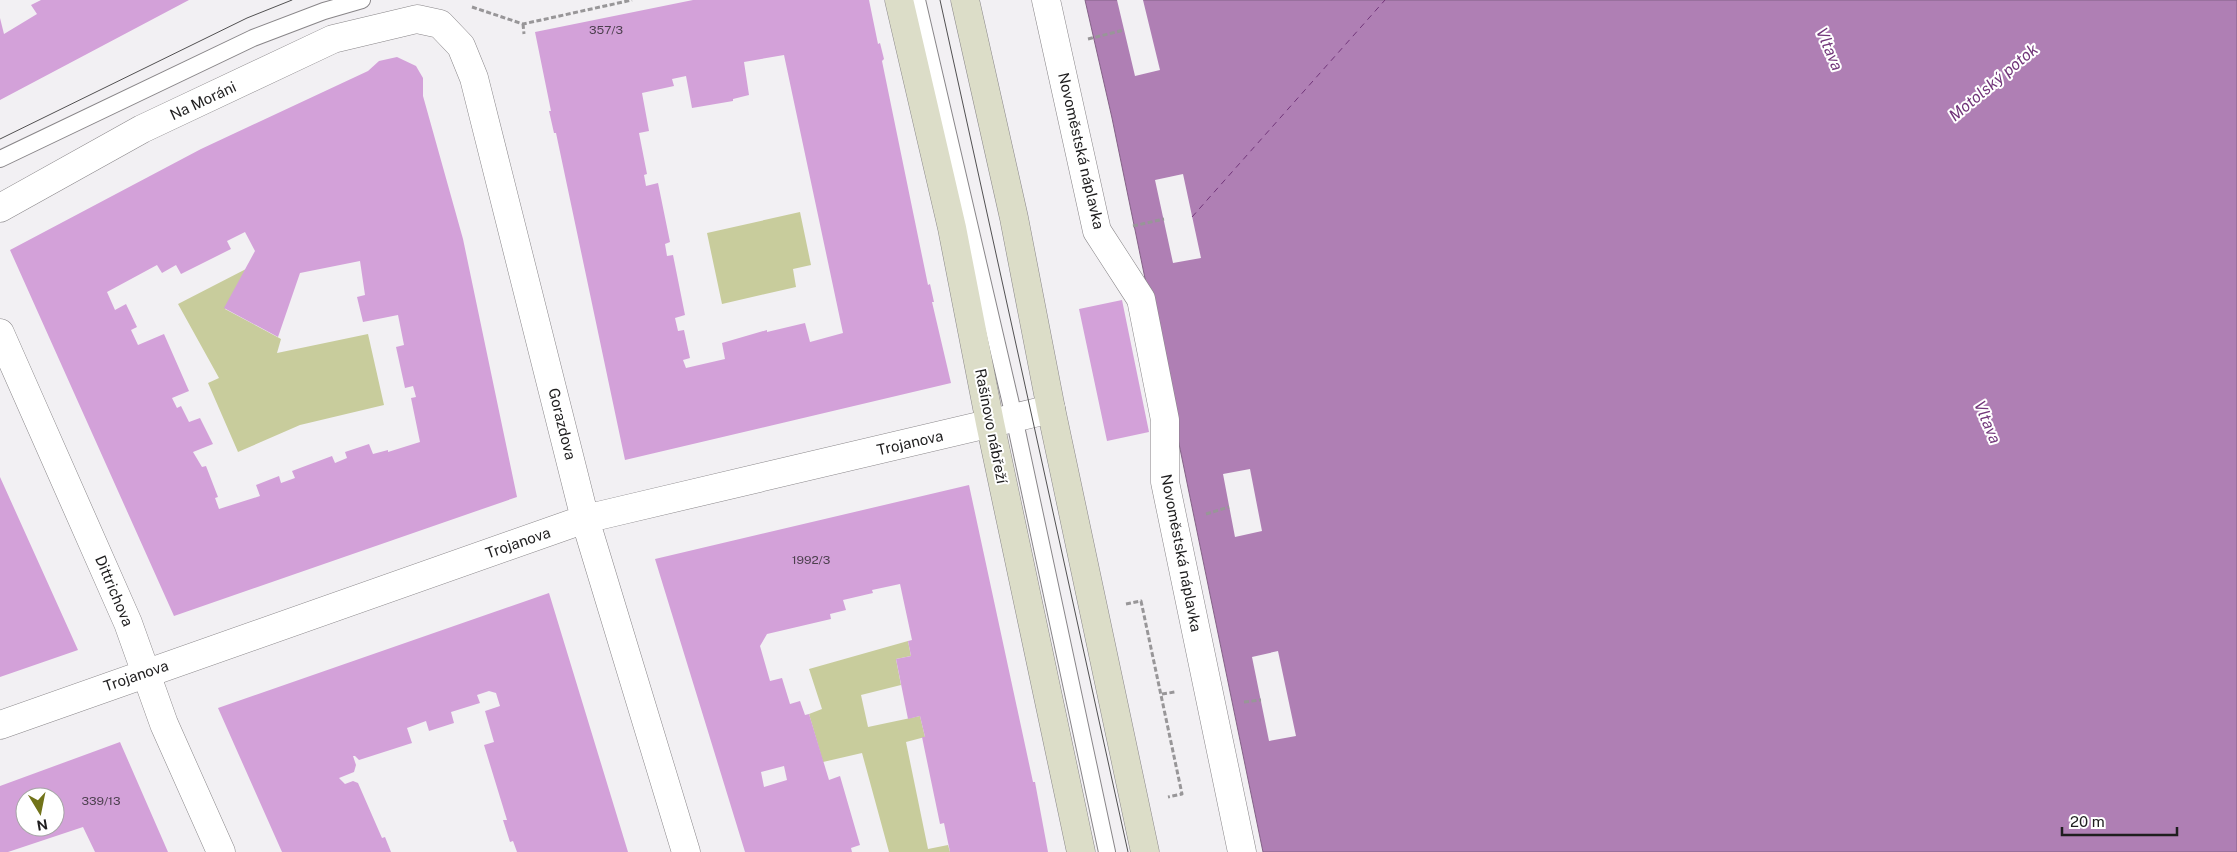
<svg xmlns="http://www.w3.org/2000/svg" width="2237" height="852" font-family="'Public Sans',sans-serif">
<rect width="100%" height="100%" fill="#f2f0f3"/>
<path fill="#c8cc9c" d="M800,212L811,265L793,269L796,287L722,304L707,233Z
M246,269L225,309L281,339L277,353L368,334L384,405L300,425L238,452L208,383L219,378L178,304Z
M908,641L911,656L896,659L901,685L861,695L868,727L920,716L925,737L906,742L928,849L948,845L950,852H889L862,753L823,762L809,714L822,709L809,669Z"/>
<path fill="#af7fb4" stroke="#846287" d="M1085,0H2237V852H1263L1112,118Z"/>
<path fill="#f2f0f3" d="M1117,0H1143L1160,70L1135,76Z
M1183,174L1201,258L1173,263L1155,180Z
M1250,469L1262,531L1235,537L1223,474Z
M1278,651L1296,736L1269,741L1252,657Z"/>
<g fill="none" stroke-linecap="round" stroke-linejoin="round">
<path stroke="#72367a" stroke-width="1" stroke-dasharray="6 5" stroke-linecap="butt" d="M1192,217L1385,0"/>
</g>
<path fill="#d3a1d9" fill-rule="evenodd" d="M41,0H189L0,100V18L4,34L37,14L31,5Z
M693,0H869L878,44L880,43L884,59L882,61L928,285L930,284L934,302H932L951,383L625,460L556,133H554L549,111H551L535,32ZM784,55L843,333L810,342L805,323L767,332V330L722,343L725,359L686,368L683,360L690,358L684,330L678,331L675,318L685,315L673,255L667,256L665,244L670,242L658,183L646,186L644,175L647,174L639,133L649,131L642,93L674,86L672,79L686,76L692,108L733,101V99L749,95L744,62Z
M397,57L416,66L423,78V96L463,239L517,497L174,616L10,250L201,149L368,71L379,61ZM245,232L255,251L224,308L278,337L300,273L360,261L365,295L357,297L363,322L398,315L404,345L396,347L405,388L413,386L416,397L411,398L420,442L388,452V450L373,454L369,444L345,452L347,458L335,463L332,456L292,471L295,478L281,483L279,476L256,485L260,496L219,509L215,498L218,497L206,466L202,467L193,452L213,444L200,418L189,422L181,406L177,408L172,398L189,391L164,334L138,345L131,330L137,327L126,304L115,310L107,292L157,265L162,273L176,265L181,274L231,249L227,241Z
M1122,300L1149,432L1107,441L1079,309Z
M0,477L78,650L0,677Z
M969,485L1033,782H1035L1048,852H950L944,823L940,824L922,737H925L920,716L908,719L896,659L911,656L908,641L912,640L900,584L872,590L873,593L843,600L846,610L830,614L831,619L767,634L760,646L770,681L782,678L790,704L800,701L805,715L809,714L829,780L840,776L860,845L851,848L852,852H745L655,559ZM784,766L787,780L764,787L761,772Z
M549,593L628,852H517L513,841L510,842L503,820H507L484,745L494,742L485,711L500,706L496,693L489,691L477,695L480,703L451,712L454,723L429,731L426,721L407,728L412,743L359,760L355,756H353L356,765L354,772L339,778L345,784L353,781L358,783L382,838L385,837L391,852H282L218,708Z
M120,742L168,852H95L83,827L8,852H0V786ZM25,797H55V827H25Z"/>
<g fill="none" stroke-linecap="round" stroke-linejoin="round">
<g stroke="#898689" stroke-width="18">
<path id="lane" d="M917,0L1014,417L1107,852
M0,159L253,38L324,11L362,0"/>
</g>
<g stroke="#898689" stroke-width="29">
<path id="street" d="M1046,0L1097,231L1141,299L1165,420V482L1242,852
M0,208L142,129L333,39L417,19L440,24L461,46L474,78L585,519L686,852
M0,333L128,623L164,724L221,852
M0,725L585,519L1051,409"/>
</g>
<g stroke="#898689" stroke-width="29">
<path id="secondary" d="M899,0L952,228L990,423L1081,852
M965,0L1014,218L1051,409L1145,852"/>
</g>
<path stroke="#989698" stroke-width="3" stroke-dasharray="5 2.5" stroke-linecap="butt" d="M472,7L523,24L632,0
M523,24L524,34
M1088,39L1124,30
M1133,226L1164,219
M1206,514L1229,507
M1126,604L1141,601L1182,794L1168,797
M1162,694L1175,692
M1244,702L1261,700"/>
<use href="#lane" stroke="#fff" stroke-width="16"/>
<use href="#street" stroke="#fff" stroke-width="28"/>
<use href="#secondary" stroke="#dcddc8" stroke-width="28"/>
<path stroke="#515051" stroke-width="1" d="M940,0L1128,852
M0,139L247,18L292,0"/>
</g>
<g text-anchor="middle" stroke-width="4" stroke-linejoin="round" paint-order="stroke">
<g font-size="12" fill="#4c3f4e">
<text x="606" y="34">357/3</text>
<text x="811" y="564">1992/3</text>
<text x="101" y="805">339/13</text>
</g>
<g font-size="15" fill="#1f1e1f" stroke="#fff">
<text transform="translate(203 101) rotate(-25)" y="5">Na Moráni</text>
<text transform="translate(1081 151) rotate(77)" y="5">Novoměstská náplavka</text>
<text transform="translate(562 424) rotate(76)" y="5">Gorazdova</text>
<text transform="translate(991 426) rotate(79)" y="5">Rašínovo nábřeží</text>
<text transform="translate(910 443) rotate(-13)" y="5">Trojanova</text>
<text transform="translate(518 543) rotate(-19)" y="5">Trojanova</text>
<text transform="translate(1181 553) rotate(79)" y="5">Novoměstská náplavka</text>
<text transform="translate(114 591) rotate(67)" y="5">Dittrichova</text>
<text transform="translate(136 676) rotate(-19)" y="5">Trojanova</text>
</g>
<g font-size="16" font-style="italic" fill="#72367a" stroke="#fff">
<text transform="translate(1830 49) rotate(67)" y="6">Vltava</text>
<text transform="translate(1993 82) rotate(-40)" y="6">Motolský potok</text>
<text transform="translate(1988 422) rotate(67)" y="6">Vltava</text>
</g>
</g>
<g transform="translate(40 812) rotate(170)"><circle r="24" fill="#ffffff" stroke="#a5a5a5"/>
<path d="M0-4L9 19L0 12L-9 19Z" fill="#717319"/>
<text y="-8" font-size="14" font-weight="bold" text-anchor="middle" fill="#1f1e1f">N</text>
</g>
<path d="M2062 827v8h115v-8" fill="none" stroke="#1f1e1f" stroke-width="2.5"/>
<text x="2070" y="827" font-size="15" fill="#1f1e1f" stroke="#ffffff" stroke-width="4" paint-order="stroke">20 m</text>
</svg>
